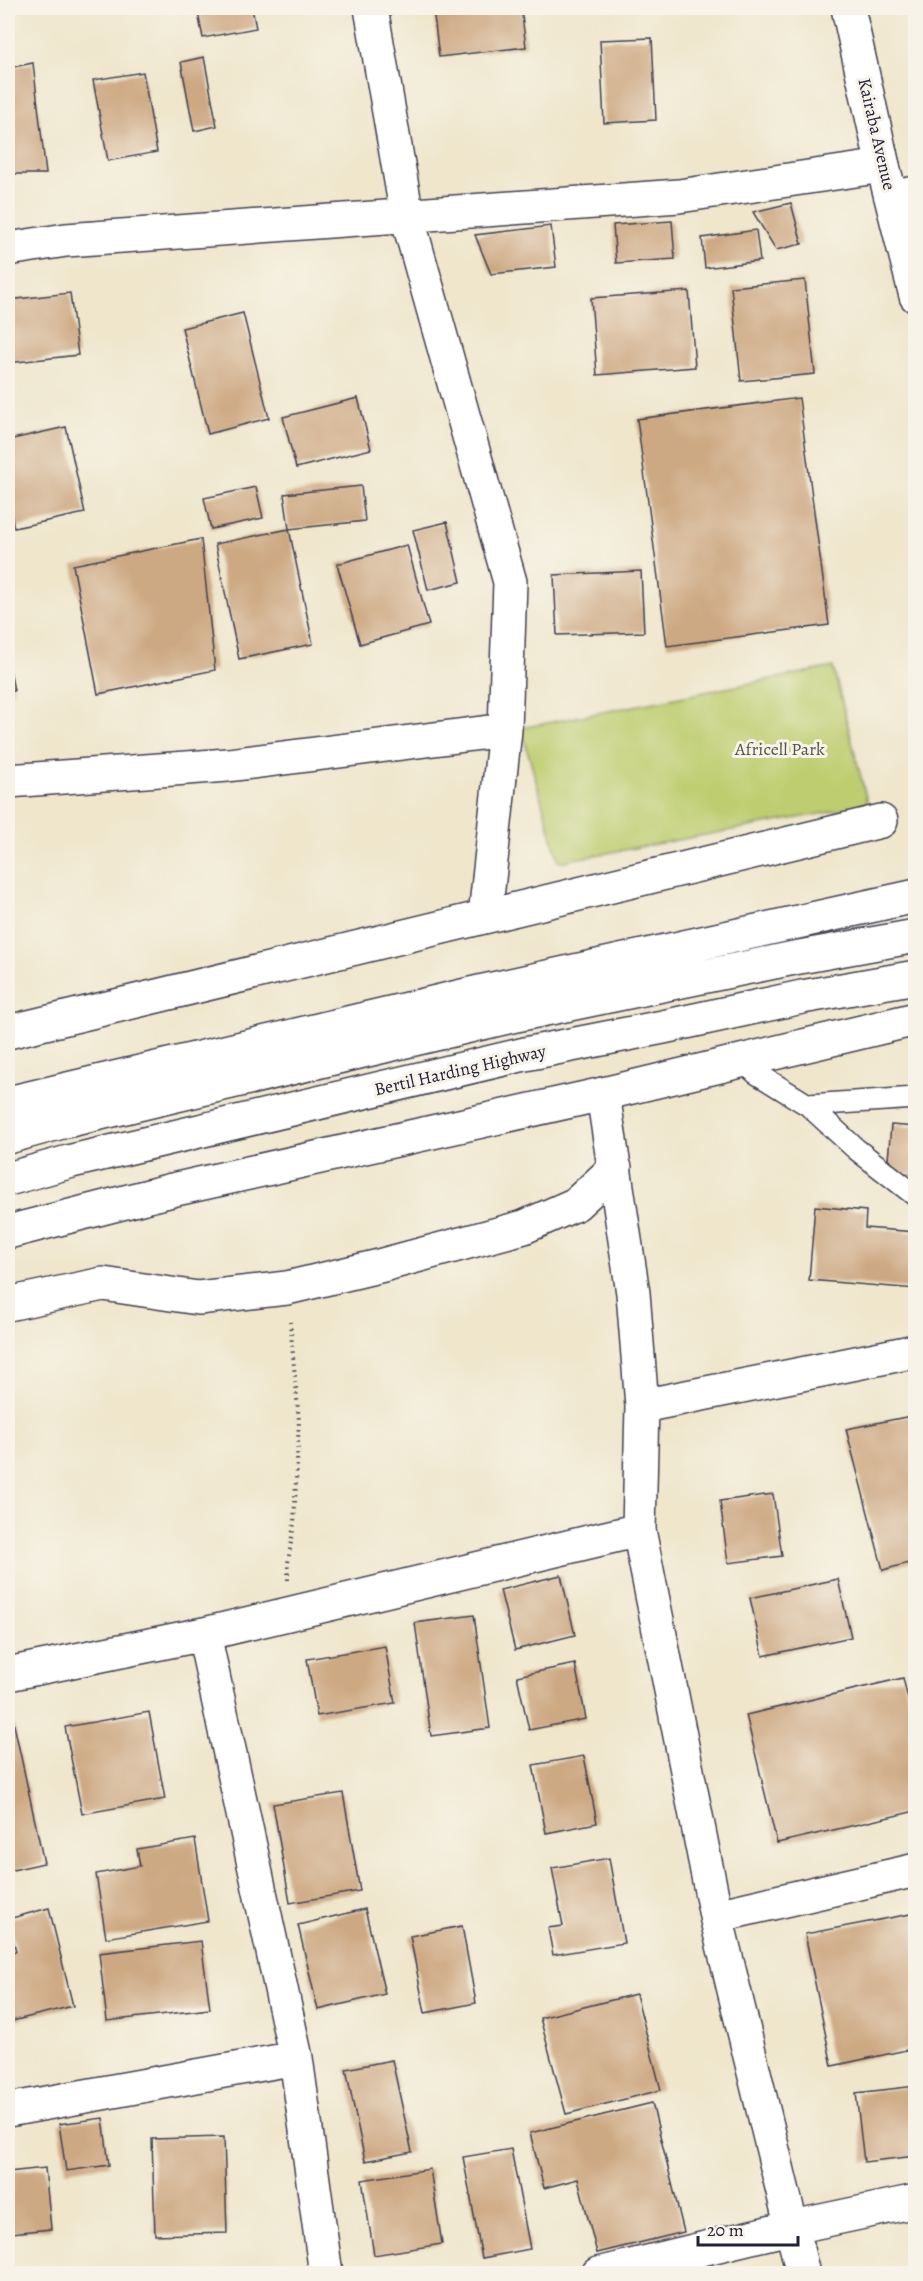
<svg xmlns="http://www.w3.org/2000/svg" width="923" height="2281" font-family="Alegreya,serif">
<rect width="100%" height="100%" fill="#f7f3e8"/>
<filter id="ink" filterUnits="userSpaceOnUse"><feTurbulence type="fractalNoise" baseFrequency=".0167" numOctaves="2"/><feDisplacementMap in="SourceGraphic" scale="12" xChannelSelector="R" yChannelSelector="G"/><feConvolveMatrix kernelMatrix="1 2 1 2 8 2 1 2 1" color-interpolation-filters="sRGB"/></filter>
<filter id="wash" filterUnits="userSpaceOnUse"><feTurbulence type="fractalNoise" baseFrequency=".008" numOctaves="4" result="noise"/><feDisplacementMap in="SourceGraphic" scale="24" xChannelSelector="R" yChannelSelector="G"/><feGaussianBlur stdDeviation="1.35" result="paint"/><feColorMatrix in="noise" values="0 0 0 0 0 0 0 0 0 0 0 0 0 0 0 0 0 1.4 0 .05"/><feComposite in="paint" operator="in"/></filter>
<g filter="url(#wash)">
<rect width="100%" height="100%" fill="#efe6cc"/>
<path fill="#becd6f" stroke="#707855" stroke-width="1.5" d="M833,667L868,805L559,862L521,728Z"/>
<g id="blocks">
<path fill="#cda983" d="M197,8H252L256,28L203,38Z
M433,8H521L526,47L439,57Z
M652,38L656,120L604,123L600,40Z
M204,57L217,126L194,131L181,62Z
M33,63L46,174H8V68Z
M143,72L157,152L108,161L93,80Z
M791,203L802,244L776,250L753,212Z
M672,221L675,259L616,263L613,225Z
M551,226L556,267L491,274L475,235Z
M756,230L760,261L705,268L702,238Z
M805,280L815,374L741,381L731,287Z
M689,291L695,367L597,375L591,298Z
M70,293L78,355L8,363V300Z
M243,313L269,418L208,434L182,328Z
M358,398L371,449L296,468L283,417Z
M799,398L829,625L667,646L637,419Z
M66,427L85,513L14,528L8,500V440Z
M361,486L365,521L289,529L284,494Z
M256,487L263,518L211,529L204,498Z
M447,522L461,582L428,590L413,530Z
M289,529L313,644L239,659L215,544Z
M201,539L215,670L98,694L73,565Z
M407,545L429,625L360,644L337,564Z
M641,571L644,632L557,635L554,575Z
M8,659L14,691L8,692Z
M891,1125L916,1127V1174L887,1172Z
M815,1206L866,1211L865,1228L916,1232V1289L809,1280Z
M916,1415V1561L883,1570L846,1429Z
M773,1494L782,1556L728,1563L720,1501Z
M561,1575L575,1635L515,1650L500,1590Z
M838,1579L851,1637L763,1656L750,1598Z
M474,1615L490,1728L431,1736L415,1623Z
M385,1646L395,1703L317,1716L307,1659Z
M575,1664L586,1719L529,1730L517,1676Z
M903,1678L916,1732V1811L777,1843L746,1715Z
M8,1697L44,1863L8,1871Z
M149,1712L165,1799L82,1814L65,1727Z
M584,1756L597,1823L546,1833L533,1765Z
M343,1793L360,1891L290,1903L273,1804Z
M195,1839L208,1921L106,1938L96,1874L140,1866L137,1849Z
M609,1858L624,1943L553,1955L548,1928L563,1926L552,1868Z
M49,1908L73,2006L8,2022V1953L16,1951L8,1919Z
M365,1909L385,1994L318,2010L298,1925Z
M916,1913V2048L832,2066L805,1934Z
M462,1926L476,2003L425,2013L410,1936Z
M201,1941L210,2009L107,2021L99,1953Z
M636,1994L661,2090L566,2114L540,2018Z
M392,2060L412,2152L365,2161L346,2069Z
M916,2086V2156L864,2162L856,2093Z
M652,2103L684,2232L597,2253L578,2179L544,2188L530,2133Z
M103,2118L109,2165L66,2171L59,2124Z
M224,2137L227,2233L155,2235L152,2139Z
M511,2149L530,2249L482,2258L463,2157Z
M45,2168L51,2229L11,2233L8,2172Z
M430,2169L442,2244L374,2255L362,2180Z"/>
</g>
</g>
<g filter="url(#ink)">
<use href="#blocks" fill-opacity="0" stroke="#413f51" stroke-width="1.5"/>
<g fill="none" stroke-linecap="round" stroke-linejoin="round">
<g stroke="#413f51" stroke-width="24">
<path id="service" d="M742,1060L756,1073L808,1105L856,1149L916,1196
M808,1105L916,1098"/>
</g>
<g stroke="#413f51" stroke-width="36">
<path id="minor" d="M371,8L407,216L510,582L505,730L485,916
M892,197L916,193
M8,249L66,240L679,196L883,166
M8,781L228,765L505,730
M8,1032L881,821
M603,1094L633,1293L642,1406L639,1530L716,1916L803,2274
M8,1304L103,1284L198,1298L287,1288L379,1266L524,1227L576,1204L615,1168
M642,1406L916,1351
M204,1634L296,2058L326,2274
M8,1674L204,1634L639,1530
M716,1916L916,1870
M8,2110L296,2058
M598,2274L793,2227L916,2201"/>
</g>
<g stroke="#413f51" stroke-width="36">
<path id="tertiary" d="M848,8L883,166L916,296"/>
</g>
<g stroke="#413f51" stroke-width="36">
<path id="primary" d="M8,1103L479,992L916,896
M8,1137L62,1122L516,1015L794,958L916,936
M8,1179L72,1161L525,1054L663,1027L802,997L916,977
M8,1232L172,1190L603,1094L916,1019"/>
</g>
<path stroke="#413f51" stroke-width="4" stroke-dasharray="1.5 4.5" stroke-linecap="butt" d="M288,1580V1563L294,1523L299,1421L290,1322"/>
<use href="#service" stroke="#fff" stroke-width="21"/>
<use href="#minor" stroke="#fff" stroke-width="33"/>
<use href="#tertiary" stroke="#fff" stroke-width="33"/>
<use href="#primary" stroke="#fff" stroke-width="33"/>
</g>
</g>
<g text-anchor="middle" stroke-width="6" stroke-linejoin="round" paint-order="stroke">
<g font-size="18" fill="#22223b" stroke="#f7f3e8">
<text transform="translate(877 134) rotate(77)" y="6">Kairaba Avenue</text>
<text transform="translate(460 1070) rotate(-13)" y="6">Bertil Harding Highway</text>
</g>
<g font-size="18" fill="#51554b" stroke="#f7f3e8">
<text x="780" y="755">Africell Park</text>
</g>
</g>
<rect width="923" height="2281" fill="none" stroke="#f7f3e8" stroke-width="30"/>
<path d="M698 2236v9h100v-9" fill="none" stroke="#22223b" stroke-width="3"/>
<text x="707" y="2236" font-size="18" fill="#22223b" stroke="#f7f3e8" stroke-width="4.5" paint-order="stroke">20 m</text>
</svg>
